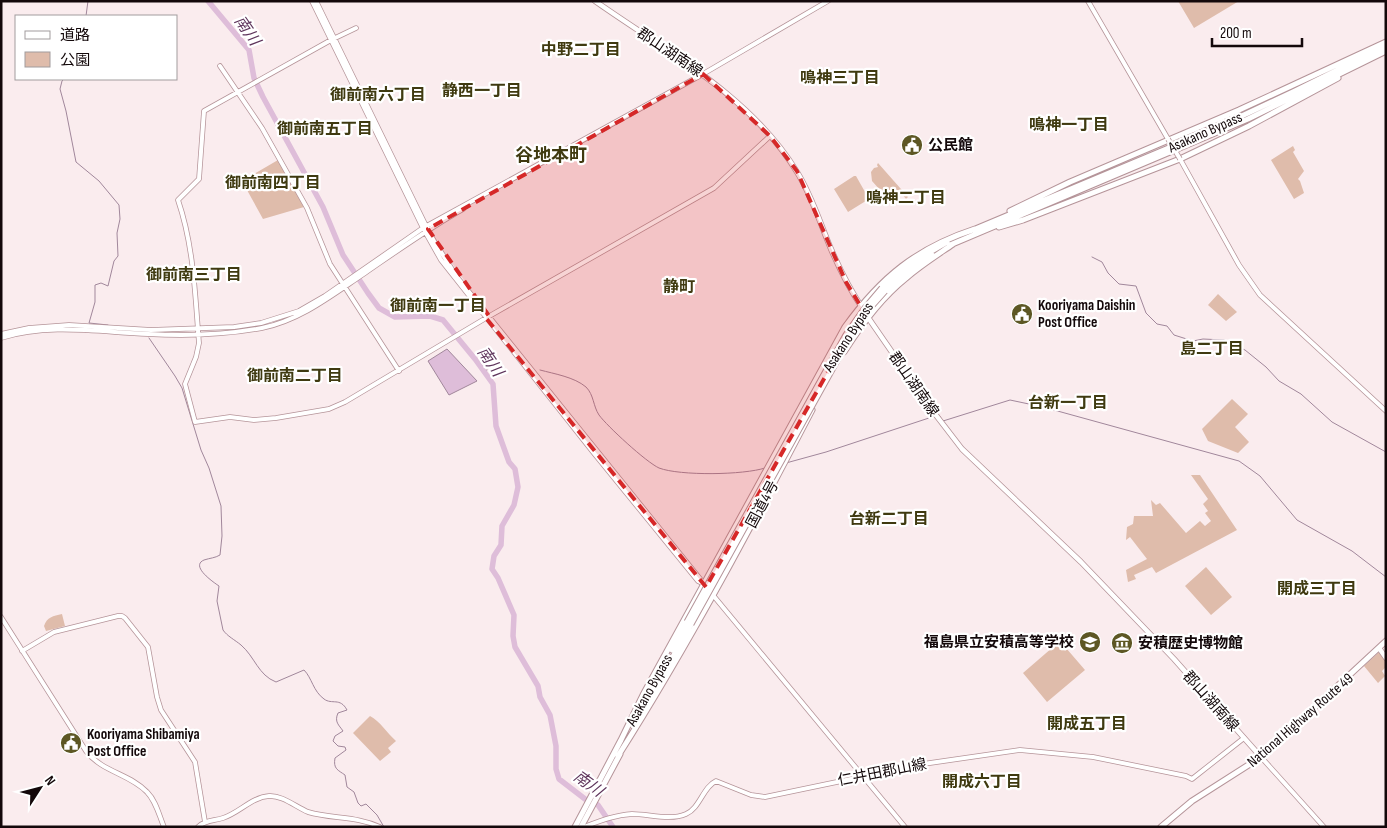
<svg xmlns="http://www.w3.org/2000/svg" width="1387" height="828" font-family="'Sofia Sans Condensed','Noto Sans JP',sans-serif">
<rect width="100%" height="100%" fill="#faecee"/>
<path fill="#dfbcab" d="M1178,1H1239L1194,28Z
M1293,146L1295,150L1293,152L1304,171L1298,179L1300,181L1304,193L1294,199L1271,160Z
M278,160L304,207L263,219L242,181Z
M878,163L908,197L906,199L902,194L896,200H889L872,181L871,172L874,168L878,167L877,165Z
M854,176H856L869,199L848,212L834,189Z
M1218,294L1237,312L1226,321L1208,305Z
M1232,399L1248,414L1235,427L1249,442L1238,453L1208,441L1202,429Z
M1191,475H1200L1237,530L1156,573L1152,567L1134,575L1136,579L1128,582L1126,570L1147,559L1130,537L1126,540L1127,527L1133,524L1134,516H1153L1151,500L1156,505L1160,503L1186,533L1200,521L1205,526L1211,521L1205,513L1208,511L1203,504L1208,499Z
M1206,567L1232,597L1211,615L1185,586Z
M62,614L65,626L46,631L44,626C47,617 53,616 62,614Z
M1060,641L1085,670L1047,702L1023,673Z
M1380,652L1386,659V667L1382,671L1385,676L1378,683L1364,666L1378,653Z
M370,716C380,721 387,733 396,741L388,748L391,752L380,761L353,733Z"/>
<path fill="#debdd9" stroke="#a1879b" d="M447,349L477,381L449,395L428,361Z"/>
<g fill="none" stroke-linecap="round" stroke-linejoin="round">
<path stroke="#a1879b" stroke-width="1" d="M86,16L88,1
M64,79L62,81L60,89L66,111L76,162L99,181L119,205L120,219L117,233L118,256L114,261L108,286L101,283L95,285V302L89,323L108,325
M1092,257L1102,262L1108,273L1119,284L1136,286L1146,313L1157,324L1167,326L1174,335L1193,341L1203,339L1224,340L1245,350L1266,367L1279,381L1301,394L1332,422L1386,452
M149,338L175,376L182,388L201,450L209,468L221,506L222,536L220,555C215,558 210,558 204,560C190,566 213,582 219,586L217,601L223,630C227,636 235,640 241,645C255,657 258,675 276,682L304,670C312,678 313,691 324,699C332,705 340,697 347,710L338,713C334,722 339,725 343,731L335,736L333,741L338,746L345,747L346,750L335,758C333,769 338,770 345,775L347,787L354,792L358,803L361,806L366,804L377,815L384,827
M540,370C555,374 574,377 586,387C594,395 593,406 599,415C607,426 646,462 659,468C680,476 744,475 765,468
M484,371L487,370
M939,415L943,421L1010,400L1043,407L1239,461L1260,476L1297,520L1352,551L1386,577
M786,463L826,452L935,416"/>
<path stroke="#debdd9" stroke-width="5.5" d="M208,1L249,50L254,78L263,97L323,207L343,255L368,293L379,308L395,317L430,316L443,320L475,359L493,384L496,426L509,462L515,469L518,487L514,505L502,526L501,545L494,556L492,569L498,578L514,615L513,636L515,647L538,686L540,697L550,715L556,746V769L559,779L585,799L598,805L613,827"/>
<g stroke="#b59499" stroke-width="5.5">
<path id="secondary" d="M312,1L423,228L441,260L593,452L698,581L704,584
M316,1L426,226L434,241L457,277L705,585
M1088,1L1168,139
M356,28L331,40L204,111L199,179L178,200C194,247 195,295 199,343L196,357L185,384L195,422L230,417L254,420L276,418L329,409L345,402L486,318L714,188L770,136
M220,66L262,128L307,208L330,264L399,371
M1180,159L1239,265L1260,295L1386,411
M1,334L29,328L69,325L151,330L234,327L261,323L299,311L325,296L423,228L703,74L828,1
M1,338C49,323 99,332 148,334C185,336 225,335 262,328C301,320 332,295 365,273C397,251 429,228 463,209
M712,594L905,827
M1,617L86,751C102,772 130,774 147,792C156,801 159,815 164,827
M22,651L54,632L118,616H122L125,618L148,647L157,697L161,710L195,762L205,822
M1261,757L1324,827
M198,827C205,820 214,821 223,818C239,813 252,797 269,796C282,795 296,807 308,812C332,819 357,816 380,827
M584,827C600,821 615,815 632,814C649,814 670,821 686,814C700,808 703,787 716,781L751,795L765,797L923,764L1020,750L1093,757L1186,776L1192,779L1244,738"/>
</g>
<g stroke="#b59499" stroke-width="6">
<path id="primary" d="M595,1C666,51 751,96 797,172C812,196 820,223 831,249C840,270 850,290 863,309
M867,316L932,410L962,449L1081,562L1174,659L1261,757
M1379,648L1386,658"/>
</g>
<g stroke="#b59499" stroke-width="7">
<path id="highway" d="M1010,211L1070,182L1239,110L1386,42
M999,227L1023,220L1180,159L1249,126L1338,78
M973,230L1214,129L1295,91L1386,46
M950,245L1248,119L1386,51
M882,288L913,262L947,242
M885,291L906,273L932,255
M844,352C861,325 881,298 906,278C921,265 937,255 953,244
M672,650L687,622
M640,707L664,664
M643,711L691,624
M620,742L643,695L845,327C881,277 917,248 975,229
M618,756C689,644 751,527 812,410
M575,827L621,740
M581,827L620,754
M1161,827L1192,801L1261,757L1386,641"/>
</g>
<use href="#secondary" stroke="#fff" stroke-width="4"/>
<use href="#primary" stroke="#fff" stroke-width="4.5"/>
<use href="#highway" stroke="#fff" stroke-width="5"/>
<g stroke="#b59499" stroke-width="5.5" stroke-linecap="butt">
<path id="secondary-bridge" d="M1168,139L1180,159"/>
</g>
<g stroke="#b59499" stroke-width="7" stroke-linecap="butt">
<path id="highway-bridge" d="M687,622L846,335L865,308L882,288
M691,624L850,337L868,310L885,291"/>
</g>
<use href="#secondary-bridge" stroke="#fff" stroke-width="4"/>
<use href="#highway-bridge" stroke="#fff" stroke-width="5"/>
</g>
<path fill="#d62828" fill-opacity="0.2" stroke="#d62828" stroke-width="4" stroke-dasharray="10 6" stroke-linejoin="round" d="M703,74L770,136L797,171L846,282L863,310L706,587L486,318L489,316L428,229Z"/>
<defs>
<g id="civic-disc" transform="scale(1.125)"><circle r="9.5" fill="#5d5724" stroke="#fff"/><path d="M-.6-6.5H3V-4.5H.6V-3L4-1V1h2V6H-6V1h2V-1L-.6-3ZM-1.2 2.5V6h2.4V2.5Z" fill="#fff"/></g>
<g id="school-disc" transform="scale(1.125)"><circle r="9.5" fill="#5d5724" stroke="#fff"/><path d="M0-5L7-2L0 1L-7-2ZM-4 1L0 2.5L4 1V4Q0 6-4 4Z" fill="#fff"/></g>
<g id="museum-disc" transform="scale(1.125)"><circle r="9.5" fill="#5d5724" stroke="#fff"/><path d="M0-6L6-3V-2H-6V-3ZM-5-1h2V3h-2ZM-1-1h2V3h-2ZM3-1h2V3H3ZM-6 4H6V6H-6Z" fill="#fff"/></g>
</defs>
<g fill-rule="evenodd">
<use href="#civic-disc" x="912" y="145"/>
<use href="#civic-disc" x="1022" y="314"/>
<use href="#school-disc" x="1090" y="642"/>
<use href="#museum-disc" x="1122" y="643"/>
<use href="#civic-disc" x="71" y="743"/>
</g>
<g text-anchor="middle" stroke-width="4.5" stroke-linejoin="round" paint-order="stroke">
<g font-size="15" fill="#13080a" stroke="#fff">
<text transform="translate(670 52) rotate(34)" y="5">郡山湖南線</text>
<text transform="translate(1205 132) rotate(-24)" y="5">Asakano Bypass</text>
<text transform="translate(848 337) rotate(-57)" y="5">Asakano Bypass</text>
<text transform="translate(914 384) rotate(55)" y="5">郡山湖南線</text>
<text transform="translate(762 504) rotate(-62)" y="5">国道4号</text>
<text transform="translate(649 690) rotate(-61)" y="5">Asakano Bypass</text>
<text transform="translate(1211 701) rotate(48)" y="5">郡山湖南線</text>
<text transform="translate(1300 720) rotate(-41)" y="5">National Highway Route 49</text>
<text transform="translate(882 772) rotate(-11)" y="5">仁井田郡山線</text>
</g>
<g font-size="15" font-weight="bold" fill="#13080a" stroke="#fff" text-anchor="start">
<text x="928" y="150">公民館</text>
<text x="1038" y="310">Kooriyama Daishin<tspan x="1038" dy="17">Post Office</tspan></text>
<text x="1074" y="647" text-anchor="end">福島県立安積高等学校</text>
<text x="1138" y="648">安積歴史博物館</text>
<text x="87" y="739">Kooriyama Shibamiya<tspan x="87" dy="17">Post Office</tspan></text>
</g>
<g font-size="16" font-style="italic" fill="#5e345b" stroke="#fff">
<text transform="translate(248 30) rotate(55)" y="6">南川</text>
<text transform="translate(491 361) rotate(55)" y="6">南川</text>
<text transform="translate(589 783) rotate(36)" y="6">南川</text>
</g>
<g font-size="16" font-weight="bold" fill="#3f3a10" stroke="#fff">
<text x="581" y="55">中野二丁目</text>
<text x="840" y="83">鳴神三丁目</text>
<text x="482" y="96">静西一丁目</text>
<text x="378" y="100">御前南六丁目</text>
<text x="1069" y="130">鳴神一丁目</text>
<text x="325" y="134">御前南五丁目</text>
<text x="273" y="188">御前南四丁目</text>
<text x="906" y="203">鳴神二丁目</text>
<text x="194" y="280">御前南三丁目</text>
<text x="679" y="292">静町</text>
<text x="438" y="311">御前南一丁目</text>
<text x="1212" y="354">島二丁目</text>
<text x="295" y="381">御前南二丁目</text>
<text x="1068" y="408">台新一丁目</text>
<text x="889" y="524">台新二丁目</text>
<text x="1317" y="594">開成三丁目</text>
<text x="1087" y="729">開成五丁目</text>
<text x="982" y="787">開成六丁目</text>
</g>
<g font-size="18" font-weight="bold" fill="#3f3a10" stroke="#fff">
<text x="551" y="161">谷地本町</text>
</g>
</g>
<rect width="1387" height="828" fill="none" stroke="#13080a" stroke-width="5"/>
<rect x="15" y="15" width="162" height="65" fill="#ffffff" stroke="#a19c9d"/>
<rect x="25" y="31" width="25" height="8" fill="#ffffff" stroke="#a19c9d"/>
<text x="60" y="40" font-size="15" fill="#13080a">道路</text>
<rect x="25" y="52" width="25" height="15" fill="#dfbcab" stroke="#a19c9d"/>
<text x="60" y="65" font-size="15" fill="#13080a">公園</text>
<g transform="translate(40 788) rotate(54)" stroke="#ffffff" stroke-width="4" paint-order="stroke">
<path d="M0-4L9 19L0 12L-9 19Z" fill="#13080a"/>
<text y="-8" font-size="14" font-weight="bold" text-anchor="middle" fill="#13080a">N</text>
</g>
<path d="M1212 38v8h90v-8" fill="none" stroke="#13080a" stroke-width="2.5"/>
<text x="1220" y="38" font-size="15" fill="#13080a" stroke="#ffffff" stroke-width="4" paint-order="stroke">200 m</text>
</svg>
